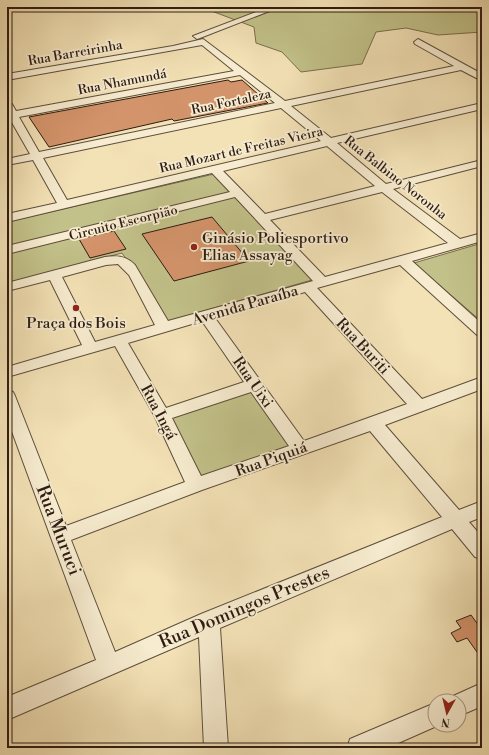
<svg xmlns="http://www.w3.org/2000/svg" width="489" height="755" font-family="'Libre Bodoni',serif">
<rect width="100%" height="100%" fill="#f3e2b6"/>
<filter id="stains"><feTurbulence type="fractalNoise" baseFrequency=".005" numOctaves="4"/><feColorMatrix values="0 0 0 0 .2 0 0 0 0 .09 0 0 0 0 .02 0 0 0 .5 -.17"/></filter>
<radialGradient id="worn" r=".72"><stop offset=".6" stop-color="#630" stop-opacity="0"/><stop offset="1" stop-color="#630" stop-opacity=".3"/></radialGradient>
<path fill="#c2c189" stroke="#786e4e" d="M201,7H482V32L438,35L406,28L376,32L362,64L301,72L282,52L256,43L254,27Z
M214,174L312,280L168,321L122,253L7,283V222Z
M482,243V322L414,263Z
M254,388L294,447L202,479L169,417Z"/>
<path fill="#d4946b" stroke="#2d1c14" d="M228,80L231,82L242,80L268,103L174,121L172,119L49,147L29,117Z
M212,217L249,261L174,281L142,234Z
M114,231L126,249L90,258L79,239Z
M471,615L482,630V659L467,638L457,642L451,633L461,628L456,621Z"/>
<g fill="none" stroke-linecap="round" stroke-linejoin="round">
<g stroke="#5e4e3c" stroke-width="2">
<path id="minor" d="M269,7H280L200,38L197,39L193,36Z
M203,39L285,101L454,66L415,44L414,42L418,39L482,74V81L461,70L291,106L331,138L482,103V109L337,143L386,184L482,160V166L393,189L460,239L482,233V241L412,261L482,324V337L477,335L400,265L317,288L422,399L482,377V389L385,425L459,510L482,501V517L469,522L482,537V559L475,557L452,529L220,628L228,748H204L199,637L7,720V697L96,660L7,418V390L13,392L15,396L66,526L185,482L154,415L115,346L7,377V367L82,345L50,280L7,291V283L105,257C117,255 127,256 135,265L168,321L313,281L235,197L7,254V246L230,192L212,173L7,222V214L57,203L33,160L7,165V159L30,154L10,119H7V103L12,104L16,111L234,71L202,45L7,80V74L173,46ZM240,75L275,103L39,152L19,117ZM281,108L321,141L67,200L43,158ZM327,146L375,186L265,214L223,171ZM382,192L448,243L325,277L270,220ZM118,264L129,275L155,325L95,342L62,277L106,265ZM305,292L407,404L304,441L215,318ZM202,321L244,382L166,408L128,343ZM251,392L289,446L201,476L172,418ZM370,431L442,517L201,614L115,652L71,540L202,490Z
M482,683V706L459,716V701H449L451,697Z
M435,703V725H439L387,748H347L350,739Z"/>
</g>
<use href="#minor" fill="#f7ecd0" fill-rule="evenodd"/>
</g>
<g fill="#8f2418" stroke="#f7ecd0" stroke-width="1.5">
<circle cx="194" cy="247" r="4"/>
<circle cx="76" cy="308" r="4"/>
</g>
<g text-anchor="middle" stroke-width="3.5" stroke-linejoin="round" paint-order="stroke">
<g font-size="13" fill="#2d1c14" stroke="#f7ecd0">
<text transform="translate(75 52) rotate(-10)" y="5">Rua Barreirinha</text>
<text transform="translate(122 81) rotate(-11)" y="5">Rua Nhamundá</text>
<text transform="translate(231 101) rotate(-12)" y="5">Rua Fortaleza</text>
<text transform="translate(241 149) rotate(-13)" y="5">Rua Mozart de Freitas Vieira</text>
<text transform="translate(396 177) rotate(38)" y="5">Rua Balbino Noronha</text>
<text transform="translate(123 222) rotate(-14)" y="5">Circuito Escorpião</text>
</g>
<g font-size="15" fill="#2d1c14" stroke="#f7ecd0" text-anchor="start">
<text x="202" y="243">Ginásio Poliesportivo<tspan x="202" dy="17">Elias Assayag</tspan></text>
<text x="76" y="328" text-anchor="middle">Praça dos Bois</text>
</g>
<g font-size="15" fill="#2d1c14" stroke="#f7ecd0">
<text transform="translate(245 305) rotate(-16)" y="5">Avenida Paraíba</text>
<text transform="translate(363 346) rotate(47)" y="5">Rua Buriti</text>
<text transform="translate(253 382) rotate(55)" y="5">Rua Uixi</text>
<text transform="translate(159 412) rotate(62)" y="5">Rua Ingá</text>
<text transform="translate(271 459) rotate(-20)" y="5">Rua Piquiá</text>
</g>
<g font-size="18" fill="#2d1c14" stroke="#f7ecd0">
<text transform="translate(59 530) rotate(69)" y="6">Rua Muruci</text>
<text transform="translate(244 607) rotate(-23)" y="6">Rua Domingos Prestes</text>
</g>
</g>
<rect width="489" height="755" fill="none" stroke="#f3e2b6" stroke-width="24"/>
<rect x="8" y="8" width="473" height="739" fill="none" stroke="#2d1c14" stroke-width="2"/>
<rect x="12" y="12" width="465" height="731" fill="none" stroke="#2d1c14"/>
<g transform="translate(447 713) rotate(188)"><circle r="19" fill="#f7ecd0" stroke="#a69985"/>
<path d="M0-3L7 15L0 10L-7 15Z" fill="#8f2418"/>
<text y="-6" font-size="11" font-weight="bold" text-anchor="middle" fill="#2d1c14">N</text>
</g>
<rect width="100%" height="100%" filter="url(#stains)"/>
<rect width="100%" height="100%" fill="url(#worn)"/>
</svg>
